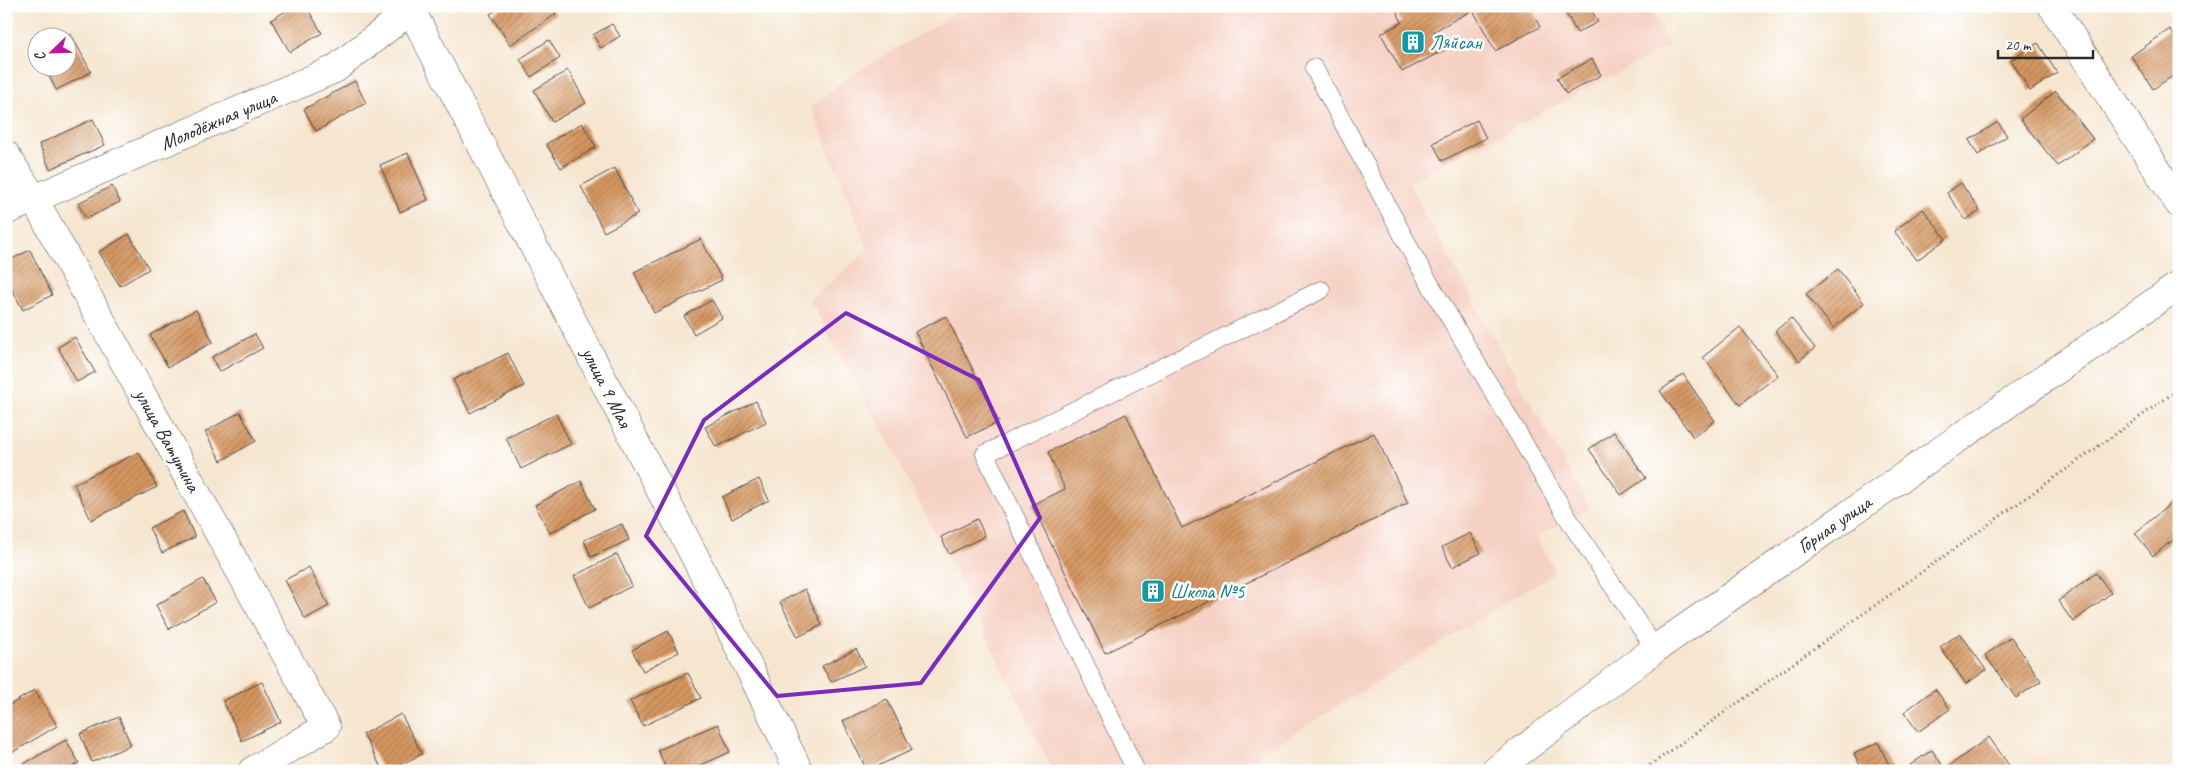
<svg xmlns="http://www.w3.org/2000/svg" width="2185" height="777" font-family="Caveat,sans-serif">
<defs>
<pattern id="building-hatch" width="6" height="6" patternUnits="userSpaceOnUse" patternTransform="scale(1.25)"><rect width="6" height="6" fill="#d59660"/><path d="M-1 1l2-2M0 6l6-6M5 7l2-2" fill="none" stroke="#ad7b4f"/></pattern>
</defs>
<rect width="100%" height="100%" fill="#fff"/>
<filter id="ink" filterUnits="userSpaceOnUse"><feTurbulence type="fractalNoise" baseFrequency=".02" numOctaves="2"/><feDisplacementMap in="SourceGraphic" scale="10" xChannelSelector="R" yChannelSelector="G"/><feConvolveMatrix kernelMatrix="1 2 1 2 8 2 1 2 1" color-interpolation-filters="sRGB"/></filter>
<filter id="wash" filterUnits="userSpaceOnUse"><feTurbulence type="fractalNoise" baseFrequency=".0096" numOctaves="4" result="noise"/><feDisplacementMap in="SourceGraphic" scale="20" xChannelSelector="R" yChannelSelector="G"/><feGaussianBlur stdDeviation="1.12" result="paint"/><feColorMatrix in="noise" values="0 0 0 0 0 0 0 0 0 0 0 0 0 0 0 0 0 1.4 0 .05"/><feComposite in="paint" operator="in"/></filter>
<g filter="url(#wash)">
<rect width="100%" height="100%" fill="#f6e6d0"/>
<path fill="#f6d2c4" d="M967,6H1648L1669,46L1408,183L1590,509L1536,537L1556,572L1233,771H1053L893,450L810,300L868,250L811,107L850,76Z"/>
<g id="blocks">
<path fill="url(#building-hatch)" d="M294,6H306L322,33L290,52L271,20Z
M503,6H550L556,14L510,45L490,14Z
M1394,6H1529L1540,27L1495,51L1473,10L1434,31L1444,50L1402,72L1381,34L1402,22Z
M1562,6H1589L1598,22L1577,33Z
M612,24L620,36L601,48L593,35Z
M2170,29L2179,42V72L2153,89L2131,56Z
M71,34L91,72L56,90L45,68H68V36Z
M549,40L560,58L531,77L520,59Z
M2038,43L2057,73L2030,91L2011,60Z
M1592,59L1601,75L1566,94L1557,78Z
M568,70L586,103L552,122L534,90Z
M355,81L366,103L316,131L304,109Z
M2056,91L2093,139L2058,166L2020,119Z
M93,119L105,145L50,169L39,144Z
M1477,120L1486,138L1442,161L1433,143Z
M1998,122L2007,136L1978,155L1969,140Z
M582,123L596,147L561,168L546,144Z
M408,153L428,200L400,212L380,165Z
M615,168L638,214L604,232L581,186Z
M1961,183L1980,211L1966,220L1947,193Z
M112,186L120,202L86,219L78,203Z
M1923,209L1946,239L1917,260L1894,231Z
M129,234L149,269L120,286L99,252Z
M701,239L722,280L654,313L634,272Z
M30,250L52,295L23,310L6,278V262Z
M1838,269L1864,303L1833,328L1806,294Z
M712,300L722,318L694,334L684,316Z
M196,310L213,342L168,367L150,335Z
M946,316L999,422L967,437L915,332Z
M1791,318L1815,348L1799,361L1775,331Z
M1740,327L1778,375L1740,405L1703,357Z
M255,334L263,348L219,372L212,357Z
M75,337L95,372L77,382L58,347Z
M508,353L524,386L470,413L453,380Z
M1683,374L1715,421L1693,437L1660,391Z
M756,401L766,422L716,447L705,427Z
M240,412L256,441L221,461L205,432Z
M556,414L571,444L521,469L506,438Z
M1126,414L1182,528L1374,433L1408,503L1105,653L1032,505L1065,489L1048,452Z
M1614,432L1646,478L1621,495L1589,449Z
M139,452L157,487L91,520L74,484Z
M759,479L769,500L732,519L722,497Z
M581,481L595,509L550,533L535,505Z
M2176,499L2179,502V535L2153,556L2135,533Z
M183,511L195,537L162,553L149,528Z
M977,519L985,536L949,554L941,537Z
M622,524L629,540L591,557L584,540Z
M1470,533L1481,553L1452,567L1442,547Z
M617,554L632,586L589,608L574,576Z
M309,567L329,606L305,619L285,580Z
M2096,573L2111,593L2073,622L2058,601Z
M203,579L216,602L169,629L156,605Z
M805,589L822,625L798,637L780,602Z
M668,631L679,652L643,671L632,650Z
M1960,633L1986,670L1966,684L1940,647Z
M2011,637L2041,681L2016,698L1985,655Z
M856,649L865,666L831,682L822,666Z
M688,673L701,698L643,726L630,701Z
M262,682L281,722L242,741L223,701Z
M1935,689L1950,709L1918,732L1904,712Z
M35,690L57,726L8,755L6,707Z
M887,699L912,750L867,771L843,721Z
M401,714L422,754L389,771H383L363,734Z
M119,717L131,745L92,762L80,734Z
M718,724L730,752L688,771H667L658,750Z
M1989,737L2013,771H1952L1949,766Z
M66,740L79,763L65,771H23L20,766Z
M1878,742L1892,771H1863L1854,754Z
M1932,750L1946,771H1914L1910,765Z"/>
</g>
</g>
<g filter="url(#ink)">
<use href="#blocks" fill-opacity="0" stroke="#494744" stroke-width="1"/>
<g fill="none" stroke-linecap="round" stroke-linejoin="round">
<g stroke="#494744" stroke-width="19">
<path id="service" d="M1314,68L1417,262L1569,520L1655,649
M1136,771L985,454L1321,290"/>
</g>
<g stroke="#494744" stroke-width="29">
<path id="minor" d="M409,6L695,557L799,771
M2052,6L2179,204
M6,155L34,199L326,727L252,771
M6,211L335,69L416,6"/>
</g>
<g stroke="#494744" stroke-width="29">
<path id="tertiary" d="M1495,771L1655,649L2179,285"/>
</g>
<path stroke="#494744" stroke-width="3" stroke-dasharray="1 4" stroke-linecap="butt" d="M1642,771L2179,389"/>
<use href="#service" stroke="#fff" stroke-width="18"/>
<use href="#minor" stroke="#fff" stroke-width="28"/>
<use href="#tertiary" stroke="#fff" stroke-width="28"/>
</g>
</g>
<path fill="none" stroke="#7b2cbf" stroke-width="4" stroke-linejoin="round" d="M846,313L979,380L1040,518L921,683L777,696L646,536L704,420Z"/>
<defs>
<g id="building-square" transform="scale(1.25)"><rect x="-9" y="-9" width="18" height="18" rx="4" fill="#0f9aa8" stroke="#fff"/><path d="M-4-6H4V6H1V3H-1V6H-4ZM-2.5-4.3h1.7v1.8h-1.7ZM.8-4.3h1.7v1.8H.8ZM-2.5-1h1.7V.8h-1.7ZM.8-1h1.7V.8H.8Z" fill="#fff"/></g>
</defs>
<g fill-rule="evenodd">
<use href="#building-square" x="1413" y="42"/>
<use href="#building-square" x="1153" y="591"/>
</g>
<g text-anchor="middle" stroke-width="5" stroke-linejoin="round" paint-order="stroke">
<g font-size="20" fill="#0d838f" stroke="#fff" text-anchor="start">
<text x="1430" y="49">Ляйсан</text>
<text x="1170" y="598">Школа №5</text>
</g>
<g font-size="20" fill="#2b2b2b" stroke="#fff">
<text transform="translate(218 120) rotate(-23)" y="7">Молодёжная улица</text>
<text transform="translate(607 387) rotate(63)" y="7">улица 9 Мая</text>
<text transform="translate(168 440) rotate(61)" y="7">улица Ватутина</text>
<text transform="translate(1834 524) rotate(-35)" y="7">Горная улица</text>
</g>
</g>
<rect width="2185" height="777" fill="none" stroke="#fff" stroke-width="25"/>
<g transform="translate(52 52) rotate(247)"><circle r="24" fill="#ffffff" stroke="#aaaaaa"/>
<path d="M0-4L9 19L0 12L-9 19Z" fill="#b5179e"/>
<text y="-8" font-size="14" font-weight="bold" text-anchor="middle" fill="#2b2b2b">С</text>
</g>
<path d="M1998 50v8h95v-8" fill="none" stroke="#2b2b2b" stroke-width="2.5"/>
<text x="2005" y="50" font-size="15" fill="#2b2b2b" stroke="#ffffff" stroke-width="4" paint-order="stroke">20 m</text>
</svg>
